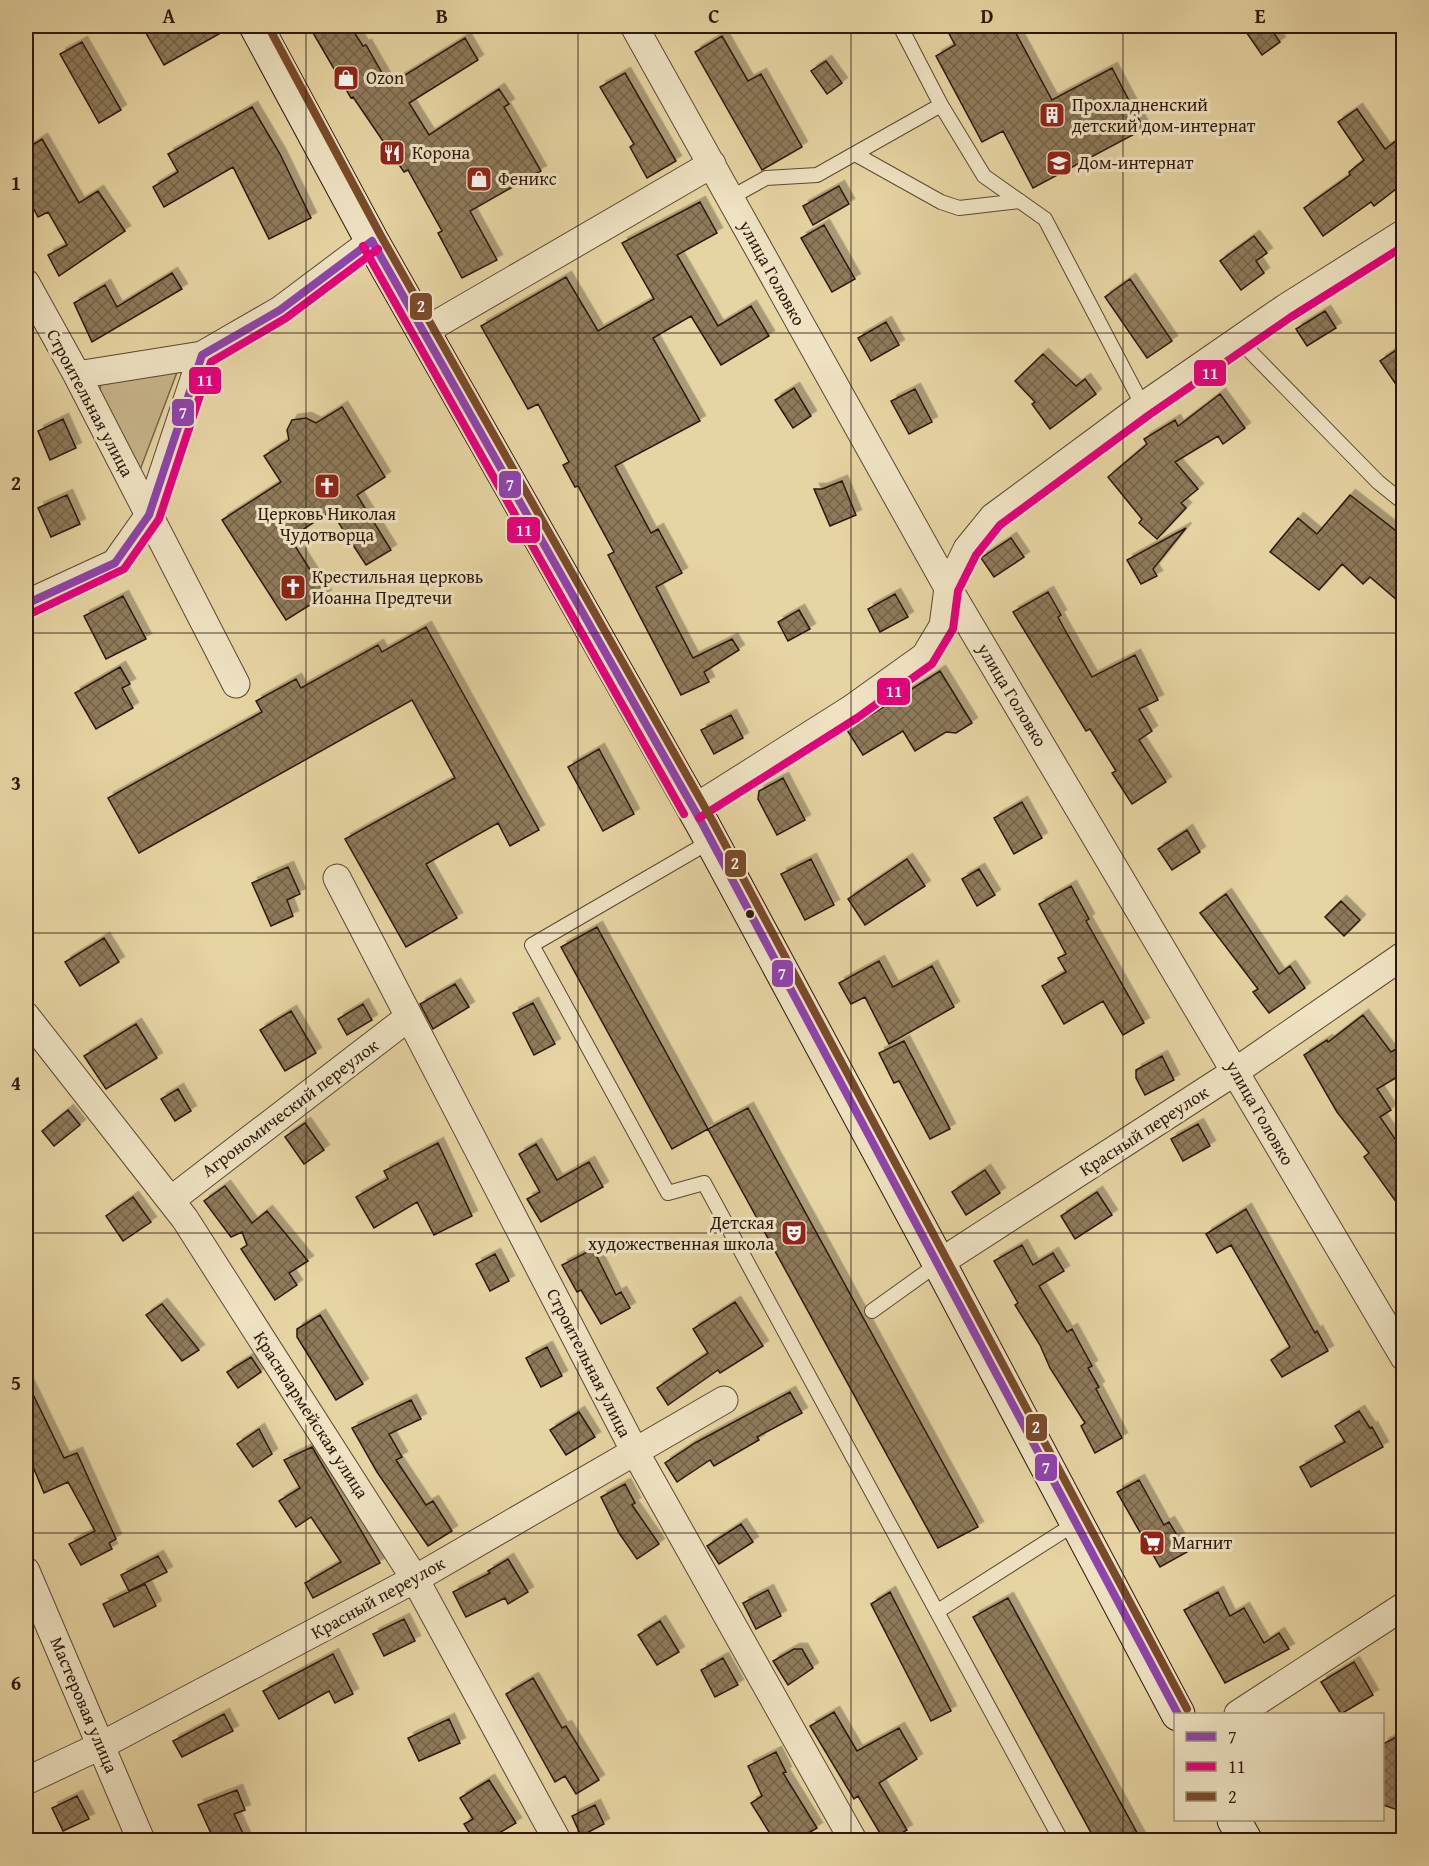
<svg xmlns="http://www.w3.org/2000/svg" width="1429" height="1866" font-family="'Gentium Book Plus',serif">
<defs>
<pattern id="building-cross-hatch" width="8" height="8" patternUnits="userSpaceOnUse" patternTransform="scale(1.5)"><rect width="8" height="8" fill="#8e7a5a"/><path d="M0 0l8 8M0 8l8-8" fill="none" stroke="#746349"/></pattern>
<filter id="shadow"><feDropShadow dx="5.5" dy="-5.5" stdDeviation="0" flood-color="#0004"/></filter>
</defs>
<rect width="100%" height="100%" fill="#e6d4a2"/>
<filter id="stains"><feTurbulence type="fractalNoise" baseFrequency=".00333" numOctaves="4"/><feColorMatrix values="0 0 0 0 .2 0 0 0 0 .09 0 0 0 0 .02 0 0 0 .5 -.17"/></filter>
<radialGradient id="worn" r=".72"><stop offset=".6" stop-color="#630" stop-opacity="0"/><stop offset="1" stop-color="#630" stop-opacity=".3"/></radialGradient>
<path fill="#c7b489" stroke="#7a664b" stroke-width="1.5" d="M179,367L140,470L100,391L101,381Z"/>
<path fill="url(#building-cross-hatch)" stroke="#2e180d" stroke-width="1.5" filter="url(#shadow)" d="M142,26H233L164,65Z
M309,26H350L363,46L366,45L389,85L465,38L478,60L409,103L429,135L499,89L509,104L504,107L541,171L470,211L497,260L462,278L438,233L442,231L408,170L404,172L353,97L351,98Z
M945,26H1012L1052,100L1112,68L1144,129L1033,188L1003,131L982,142L936,56L955,45Z
M1242,26H1269L1280,42L1262,55Z
M722,36L748,81L761,74L802,147L762,170L695,52Z
M82,42L121,110L99,123L60,54Z
M826,61L842,83L827,94L811,71Z
M625,73L676,161L647,178L630,147L634,144L600,87Z
M252,107L280,154L311,218L269,239L233,167L164,207L153,187L178,172L168,154Z
M1357,109L1385,149L1404,135V183L1374,206L1371,202L1323,236L1304,208L1350,175L1349,172L1364,160L1338,122Z
M42,139L79,203L98,191L125,231L59,276L48,255L67,245L48,212L38,217L26,195V149Z
M839,186L849,204L813,225L803,206Z
M700,202L717,233L677,255L718,326L751,306L769,336L721,365L691,316L653,338L700,421L615,466L651,533L658,529L682,573L656,587L693,658L732,639L739,650L704,672L709,682L681,695L608,555L614,552L578,486L575,487L563,465L569,462L538,404L528,409L481,326L566,277L598,331L654,299L622,243Z
M824,225L855,279L832,292L801,238Z
M1254,236L1267,253L1256,261L1264,273L1241,290L1220,261Z
M172,273L182,289L92,342L74,303L105,285L117,307Z
M1130,279L1172,341L1147,358L1105,297Z
M1325,311L1336,328L1307,346L1296,329Z
M886,322L899,345L871,361L858,338Z
M1404,345V396L1380,361Z
M1043,354L1076,386L1085,379L1096,394L1050,429L1032,404L1035,402L1015,381Z
M794,388L811,416L793,428L775,400Z
M915,389L932,422L909,434L891,401Z
M1220,394L1245,428L1223,444L1218,436L1175,462L1198,489L1181,503L1186,508L1157,539L1139,523L1142,519L1108,477L1147,444L1144,439L1175,420L1178,426Z
M342,407L385,477L357,495L391,550L366,565L331,511L290,538L326,595L286,620L222,520L281,482L264,456L289,440L287,430L292,420L306,418L316,423Z
M63,419L76,448L50,460L38,431Z
M842,481L856,515L830,526L814,489H822Z
M67,495L80,524L51,537L38,508Z
M1350,495L1404,537V606L1370,577L1363,584L1342,564L1319,590L1270,552L1298,518L1317,534Z
M1186,528L1153,569L1157,576L1141,584L1127,560Z
M1011,538L1024,557L994,577L981,558Z
M1048,592L1061,615L1058,617L1066,632L1092,677L1135,655L1158,700L1139,709L1152,731L1139,740L1166,782L1132,804L1112,773L1116,771L1090,729L1086,731L1013,612Z
M895,594L908,617L880,632L868,609Z
M123,596L146,639L106,659L84,616Z
M799,610L810,629L788,641L778,622Z
M426,627L539,830L510,846L498,823L426,864L457,918L406,947L345,839L455,778L412,700L139,853L108,798L262,712L256,701L296,679L301,688L378,645L382,652Z
M120,667L130,684L122,688L133,708L96,729L75,693Z
M940,671L972,723L956,733L946,732L915,751L903,731L863,755L847,730Z
M731,715L743,738L714,754L701,730Z
M599,749L634,814L603,831L568,767Z
M783,778L805,820L777,835L758,799L759,791Z
M1022,802L1042,838L1014,854L994,818Z
M1187,830L1200,852L1172,870L1158,849Z
M811,859L834,905L805,920L781,874Z
M907,859L925,886L865,925L848,899Z
M288,867L300,894L287,900L293,916L271,926L252,883Z
M979,869L995,895L977,906L962,879Z
M1071,886L1089,919L1086,921L1144,1023L1123,1035L1103,1001L1064,1024L1042,986L1066,972L1058,958L1066,954L1039,904Z
M1226,894L1279,974L1290,966L1305,988L1269,1013L1253,992L1258,989L1200,913Z
M1341,901L1360,920L1344,936L1325,917Z
M597,927L708,1129L672,1149L561,947Z
M104,938L119,962L80,986L65,962Z
M879,961L893,987L932,966L954,1007L889,1044L865,997L851,1004L839,983Z
M455,984L469,1007L433,1029L420,1004Z
M533,1003L555,1044L534,1055L513,1013Z
M363,1004L372,1020L347,1035L338,1019Z
M291,1011L316,1053L285,1071L260,1030Z
M1363,1015L1391,1052L1396,1049L1404,1063V1073L1377,1089L1391,1110L1380,1117L1404,1152V1213L1364,1157L1369,1153L1337,1112L1304,1055L1327,1040L1328,1042Z
M136,1024L157,1058L106,1089L84,1056Z
M904,1041L950,1129L930,1139L899,1081L894,1083L879,1053Z
M1162,1056L1174,1080L1145,1095L1136,1078V1070Z
M178,1089L191,1111L175,1121L161,1099Z
M748,1108L978,1527L938,1548L708,1129Z
M68,1110L80,1125L54,1146L42,1131Z
M305,1123L324,1150L304,1164L285,1137Z
M1198,1124L1210,1146L1183,1161L1171,1139Z
M438,1143L472,1216L434,1235L417,1202L374,1228L356,1197L388,1179L384,1171Z
M536,1144L557,1180L589,1162L603,1187L541,1222L527,1199L540,1192L519,1154Z
M985,1170L1000,1193L966,1215L952,1192Z
M225,1186L252,1223L267,1211L308,1261L289,1273L297,1285L275,1300L241,1249L247,1245L242,1232L231,1237L204,1201Z
M1097,1192L1112,1215L1075,1239L1061,1216Z
M133,1197L151,1222L123,1241L106,1216Z
M1246,1209L1315,1333L1317,1331L1328,1351L1282,1377L1271,1360L1290,1347L1231,1245L1217,1253L1206,1234Z
M1022,1245L1033,1265L1053,1253L1064,1271L1039,1286L1067,1332L1072,1329L1092,1366L1088,1368L1099,1387L1096,1389L1122,1438L1095,1453L1081,1426L1085,1423L1050,1368L1040,1345L1015,1305L1018,1303L994,1261Z
M593,1249L616,1295L621,1292L630,1308L601,1324L581,1290L577,1292L562,1265Z
M495,1254L509,1281L490,1291L476,1264Z
M735,1302L763,1346L720,1373L718,1370L668,1405L657,1388L708,1353L693,1329Z
M162,1304L199,1350L182,1361L146,1315Z
M320,1315L363,1384L336,1400L297,1337V1329Z
M547,1347L562,1376L541,1387L526,1358Z
M251,1357L261,1372L238,1388L227,1372Z
M26,1380L64,1458L77,1453L116,1539L109,1543L112,1549L81,1565L69,1544L95,1531L68,1482L44,1493L26,1450Z
M790,1392L802,1413L757,1437L759,1440L714,1466L710,1460L677,1482L665,1463L695,1443Z
M411,1400L421,1419L389,1434L402,1457L396,1460L426,1505L433,1501L452,1531L428,1546L377,1472L352,1428Z
M1359,1411L1370,1428L1372,1427L1383,1447L1311,1487L1300,1467L1345,1442L1335,1426Z
M579,1412L595,1437L566,1455L550,1430Z
M259,1429L272,1454L253,1467L237,1444Z
M312,1447L380,1563L313,1598L305,1583L341,1562L311,1517L296,1527L279,1501L300,1488L284,1460Z
M1139,1480L1164,1525L1169,1522L1187,1552L1160,1567L1117,1492Z
M625,1484L635,1503L632,1505L659,1544L637,1559L619,1533L601,1497Z
M741,1524L753,1542L719,1564L707,1546Z
M158,1556L167,1572L129,1591L121,1575Z
M508,1559L528,1592L508,1604L505,1598L466,1617L453,1592L490,1573L488,1571Z
M145,1584L156,1606L114,1627L103,1604Z
M768,1590L781,1616L756,1629L743,1603Z
M890,1592L951,1711L931,1721L871,1604Z
M1218,1592L1230,1616L1244,1608L1264,1643L1279,1633L1289,1649L1225,1683L1184,1610Z
M1008,1598L1141,1840H1095L973,1617Z
M404,1619L415,1641L384,1656L373,1634Z
M660,1621L679,1652L657,1665L638,1635Z
M794,1649H802L813,1668L788,1685L773,1661Z
M333,1654L353,1694L335,1703L329,1691L279,1719L263,1691Z
M723,1658L738,1685L715,1697L701,1670Z
M1354,1662L1373,1695L1341,1714L1321,1682Z
M533,1678L562,1728L566,1726L599,1780L576,1794L565,1776L555,1782L506,1694Z
M834,1712L857,1751L899,1728L917,1759L879,1783L907,1830L890,1840H884L858,1796L854,1799L810,1726Z
M224,1714L233,1731L182,1757L173,1741Z
M449,1719L460,1743L419,1761L408,1738Z
M1404,1733V1812L1383,1805V1744Z
M776,1752L786,1772L783,1773L817,1828L797,1840H774L751,1803L762,1796L748,1766Z
M489,1780L516,1823L487,1840H474L464,1824L473,1819L460,1798Z
M237,1790L245,1810L234,1814L246,1840H214L198,1805Z
M77,1796L89,1819L63,1831L52,1808Z
M595,1805L604,1824L581,1836L572,1816Z"/>
<g fill="none" stroke-linecap="round" stroke-linejoin="round">
<g stroke="#5c4732" stroke-width="16">
<path id="lane" d="M900,26L941,105L984,176L1045,219L1143,406
M855,154L941,202L959,208L1020,201
M730,198L766,178L817,175L941,105
M1239,340L1378,482L1404,503
M711,841L532,945L668,1193L704,1183L1061,1840
M872,1311L939,1263
M938,1611L1076,1523"/>
</g>
<g stroke="#5c4732" stroke-width="29">
<path id="street" d="M634,26L948,588L1404,1357
M26,283L77,375L236,684
M423,332L712,164
M77,375L202,355
M26,604L115,563L149,515L202,355L280,310L372,241
M693,809L851,709L925,656L943,626L948,588L967,549L993,517L1143,406L1285,308L1404,233
M337,878L633,1448L853,1840
M26,1016L185,1219L415,1579L557,1840
M171,1200L409,1017
M939,1263L1236,1071L1404,955
M26,1571L141,1840
M1238,1714L1404,1606
M26,1781L102,1745L415,1579L724,1400"/>
</g>
<g stroke="#2e180d" stroke-width="35">
<path id="secondary" d="M256,26L372,241L703,825L939,1263L1178,1714
M1234,1820L1245,1840"/>
</g>
<use href="#lane" stroke="#efe3c3" stroke-width="14"/>
<use href="#street" stroke="#efe3c3" stroke-width="27"/>
<use href="#secondary" stroke="#efe3c3" stroke-width="33"/>
<g stroke="#efe3c3" stroke-width="12">
<path id="bus-1" d="M372,241L703,825L1178,1714
M26,604L115,563L149,515L202,355L280,310L372,241"/>
</g>
<g stroke="#efe3c3" stroke-width="12">
<path id="bus-2" d="M363,246L684,814
M30,614L124,569L159,519L211,362L286,318L378,249
M699,818L857,718L932,664L953,629L958,591L976,555L1000,525L1149,415L1291,317L1404,246"/>
</g>
<g stroke="#efe3c3" stroke-width="12">
<path id="bus-3" d="M268,26L381,236L712,820L1187,1709"/>
</g>
<use href="#bus-1" stroke="#8e44ad" stroke-width="8"/>
<use href="#bus-2" stroke="#e5007d" stroke-width="8"/>
<use href="#bus-3" stroke="#7a4b2a" stroke-width="8"/>
</g>
<path fill="none" stroke="#2e180d" stroke-width="1.5" stroke-opacity="0.55" d="M306,26V1840M578,26V1840M851,26V1840M1123,26V1840M26,333H1404M26,633H1404M26,933H1404M26,1233H1404M26,1533H1404"/>
<defs>
<g id="shop-square" transform="scale(1.35)"><rect x="-9" y="-9" width="18" height="18" rx="4" fill="#8f2418" stroke="#efe3c3"/><path d="M-5-2.5h2.3a2.7 3.5 0 0 1 5.4 0H5L5.5 6h-11ZM-1.5-2.5h3a1.5 2.3 0 0 0-3 0Z" fill="#fff"/></g>
<g id="building-square" transform="scale(1.35)"><rect x="-9" y="-9" width="18" height="18" rx="4" fill="#8f2418" stroke="#efe3c3"/><path d="M-4-6H4V6H1V3H-1V6H-4ZM-2.5-4.3h1.7v1.8h-1.7ZM.8-4.3h1.7v1.8H.8ZM-2.5-1h1.7V.8h-1.7ZM.8-1h1.7V.8H.8Z" fill="#fff"/></g>
<g id="restaurant-square" transform="scale(1.35)"><rect x="-9" y="-9" width="18" height="18" rx="4" fill="#8f2418" stroke="#efe3c3"/><path d="M-5-6h1v4h1v-4h1v4h1v-4h1v5L-1.5 .5V6h-2V.5L-5-1ZM5-6V6H3V1.5H1.5Q1.5-4 5-6Z" fill="#fff"/></g>
<g id="school-square" transform="scale(1.35)"><rect x="-9" y="-9" width="18" height="18" rx="4" fill="#8f2418" stroke="#efe3c3"/><path d="M0-5L7-2L0 1L-7-2ZM-4 1L0 2.5L4 1V4Q0 6-4 4Z" fill="#fff"/></g>
<g id="church-square" transform="scale(1.35)"><rect x="-9" y="-9" width="18" height="18" rx="4" fill="#8f2418" stroke="#efe3c3"/><path d="M-1.2-6h2.4v3.5h3.3v2.4h-3.3V6h-2.4V-.1h-3.3v-2.4h3.3Z" fill="#fff"/></g>
<g id="theatre-square" transform="scale(1.35)"><rect x="-9" y="-9" width="18" height="18" rx="4" fill="#8f2418" stroke="#efe3c3"/><path d="M-5-5.5Q0-4 5-5.5V0Q5 5 0 6Q-5 5-5 0ZM-3.3-2.5H-1v1.5H-3.3ZM1-2.5H3.3v1.5H1ZM-2.8 1Q0 5.5 2.8 1Z" fill="#fff"/></g>
<g id="supermarket-square" transform="scale(1.35)"><rect x="-9" y="-9" width="18" height="18" rx="4" fill="#8f2418" stroke="#efe3c3"/><path d="M-6-5.5h2.5l.6 2H6L4.5 2H-2.5L-4.4-4H-6ZM-1.5 3.2a1.3 1.3 0 1 0 .1 0ZM3 3.2a1.3 1.3 0 1 0 .1 0Z" fill="#fff"/></g>
</defs>
<g fill-rule="evenodd">
<use href="#shop-square" x="346" y="78"/>
<use href="#building-square" x="1052" y="115"/>
<use href="#restaurant-square" x="392" y="153"/>
<use href="#school-square" x="1059" y="163"/>
<use href="#shop-square" x="479" y="179"/>
<use href="#church-square" x="327" y="486"/>
<use href="#church-square" x="293" y="587"/>
<use href="#theatre-square" x="794" y="1233"/>
<use href="#supermarket-square" x="1152" y="1543"/>
</g>
<circle fill="#2e180d" stroke="#efe3c3" stroke-width="2" cx="750" cy="914" r="5"/>
<g text-anchor="middle" stroke-width="6" stroke-linejoin="round" paint-order="stroke">
<g font-size="18" fill="#2e180d" stroke="#efe3c3" text-anchor="start">
<text x="366" y="84">Ozon</text>
<text x="1072" y="111">Прохладненский<tspan x="1072" dy="21">детский дом-интернат</tspan></text>
<text x="412" y="159">Корона</text>
<text x="1078" y="169">Дом-интернат</text>
<text x="498" y="185">Феникс</text>
<text x="327" y="520" text-anchor="middle">Церковь Николая<tspan x="327" dy="21">Чудотворца</tspan></text>
<text x="312" y="583">Крестильная церковь<tspan x="312" dy="21">Иоанна Предтечи</tspan></text>
<text x="774" y="1229" text-anchor="end">Детская<tspan x="774" dy="21">художественная школа</tspan></text>
<text x="1172" y="1549">Магнит</text>
</g>
<g font-size="18" fill="#2e180d" stroke="#efe3c3">
<text transform="translate(772 273) rotate(61)" y="6">улица Головко</text>
<text transform="translate(90 403) rotate(62)" y="6">Строительная улица</text>
<text transform="translate(1012 695) rotate(59)" y="6">улица Головко</text>
<text transform="translate(290 1108) rotate(-37)" y="6">Агрономический переулок</text>
<text transform="translate(1260 1113) rotate(60)" y="6">улица Головко</text>
<text transform="translate(1144 1131) rotate(-33)" y="6">Красный переулок</text>
<text transform="translate(589 1363) rotate(63)" y="6">Строительная улица</text>
<text transform="translate(311 1415) rotate(57)" y="6">Красноармейская улица</text>
<text transform="translate(378 1598) rotate(-29)" y="6">Красный переулок</text>
<text transform="translate(84 1705) rotate(67)" y="6">Мастеровая улица</text>
</g>
</g>
<g stroke="#efe3c3" stroke-width="2">
<rect x="409" y="292" width="24" height="29" rx="6" fill="#7a4b2a"/>
<rect x="1193" y="359" width="34" height="28" rx="6" fill="#e5007d"/>
<rect x="188" y="366" width="34" height="29" rx="6" fill="#e5007d"/>
<rect x="171" y="398" width="24" height="29" rx="6" fill="#8e44ad"/>
<rect x="498" y="470" width="24" height="29" rx="6" fill="#8e44ad"/>
<rect x="506" y="516" width="35" height="28" rx="6" fill="#e5007d"/>
<rect x="876" y="677" width="35" height="29" rx="6" fill="#e5007d"/>
<rect x="724" y="849" width="23" height="29" rx="6" fill="#7a4b2a"/>
<rect x="771" y="959" width="23" height="29" rx="6" fill="#8e44ad"/>
<rect x="1025" y="1413" width="23" height="29" rx="6" fill="#7a4b2a"/>
<rect x="1034" y="1453" width="24" height="29" rx="6" fill="#8e44ad"/>
</g>
<g font-size="16" text-anchor="middle" font-weight="bold" fill="#fff">
<text x="421" y="312">2</text>
<text x="1210" y="379">11</text>
<text x="205" y="386">11</text>
<text x="183" y="418">7</text>
<text x="510" y="490">7</text>
<text x="524" y="536">11</text>
<text x="894" y="697">11</text>
<text x="735" y="869">2</text>
<text x="782" y="979">7</text>
<text x="1036" y="1433">2</text>
<text x="1046" y="1473">7</text>
</g>
<rect width="1429" height="1866" fill="none" stroke="#e6d4a2" stroke-width="66"/>
<rect x="1174" y="1713" width="210" height="108" fill="#efe3c3" stroke="#a2927a" stroke-width="1.5"/>
<rect x="1186" y="1732" width="30" height="9" fill="#8e44ad" stroke="#a2927a" stroke-width="1.5"/>
<text x="1228" y="1743" font-size="18" fill="#2e180d">7</text>
<rect x="1186" y="1762" width="30" height="9" fill="#e5007d" stroke="#a2927a" stroke-width="1.5"/>
<text x="1228" y="1773" font-size="18" fill="#2e180d">11</text>
<rect x="1186" y="1792" width="30" height="9" fill="#7a4b2a" stroke="#a2927a" stroke-width="1.5"/>
<text x="1228" y="1803" font-size="18" fill="#2e180d">2</text>
<rect x="33" y="33" width="1363" height="1800" fill="none" stroke="#2e180d" stroke-width="2"/>
<g font-size="20" text-anchor="middle" font-weight="bold" fill="#2e180d">
<text x="169" y="23">A</text>
<text x="442" y="23">B</text>
<text x="714" y="23">C</text>
<text x="987" y="23">D</text>
<text x="1260" y="23">E</text>
<text x="16" y="190">1</text>
<text x="16" y="490">2</text>
<text x="16" y="790">3</text>
<text x="16" y="1090">4</text>
<text x="16" y="1390">5</text>
<text x="16" y="1690">6</text>
</g>
<rect width="100%" height="100%" filter="url(#stains)"/>
<rect width="100%" height="100%" fill="url(#worn)"/>
</svg>
